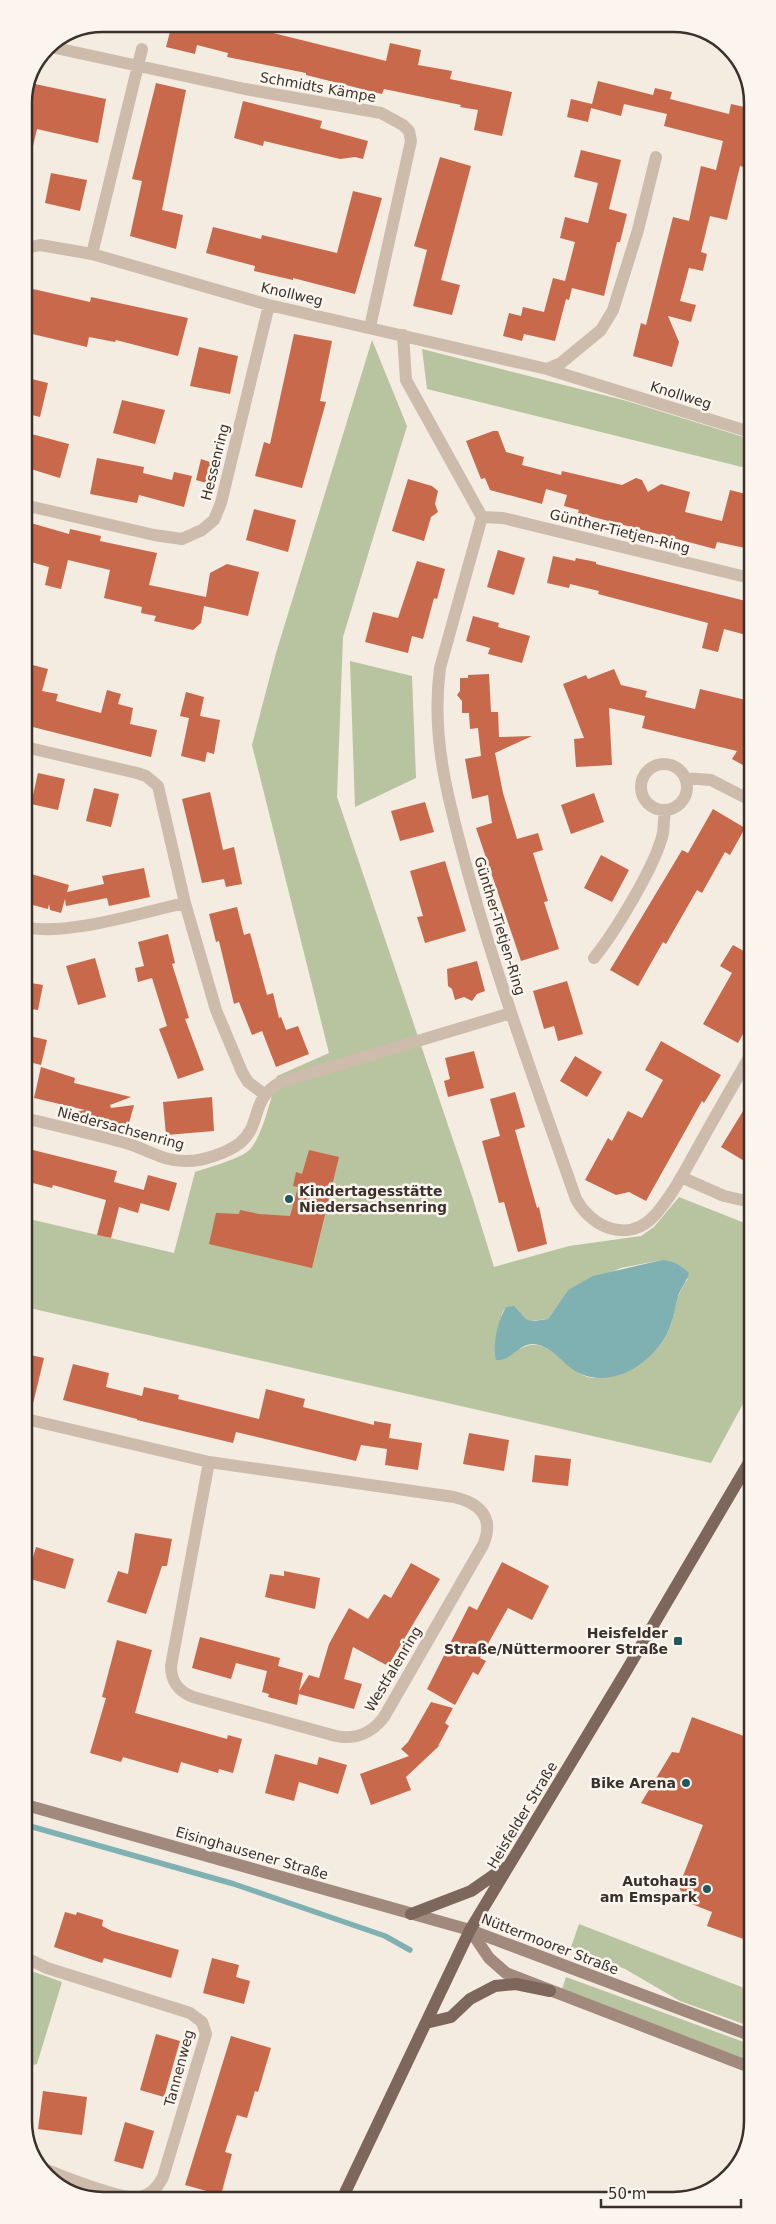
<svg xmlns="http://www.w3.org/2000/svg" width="776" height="2224" font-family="'DejaVu Sans',sans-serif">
<rect width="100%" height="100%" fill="#f4ebe1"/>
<path fill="#b8c4a0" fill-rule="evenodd" d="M372,340L407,426L343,637L337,797L473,1199L494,1267L569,1246L641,1236L654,1227L679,1197L742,1222L751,1223V1389L711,1463L25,1307V1218L174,1253L195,1172C207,1168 238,1159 247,1152C262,1141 272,1094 277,1076L329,1053L252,745L276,653ZM662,1260L688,1279C676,1293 676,1309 671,1325C660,1356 628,1375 597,1378C568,1380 550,1330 520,1349L495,1344L502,1313L506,1307L519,1311L522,1318L529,1321L548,1319L568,1290L621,1268Z
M422,349L627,401L750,439V469L427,389Z
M350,661L412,676L416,778L355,807Z
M579,1924L752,1991V2027L680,2001L625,1969L571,1947Z
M26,1969L62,1982L37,2064L26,2067Z
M566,1977L752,2045V2062L562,1989Z"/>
<path fill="#7fb0b2" d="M662,1260C674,1261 680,1265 689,1273C687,1282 680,1288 678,1297C675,1307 674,1317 670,1327C658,1359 616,1389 581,1374C564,1367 554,1346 533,1344C519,1343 511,1362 496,1360C492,1345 498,1320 506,1307L514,1306C529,1321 523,1323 548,1319L568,1290L593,1276Z"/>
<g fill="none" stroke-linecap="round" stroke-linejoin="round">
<path stroke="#7fb0b2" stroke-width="5.5" d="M26,1825L234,1884L385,1936L410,1950"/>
</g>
<path fill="#c8694b" d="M172,24H237L386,61L390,43L421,50L418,65L452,71L450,79L512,92L502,136L474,130L478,110L460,107L461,105L384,89L382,94L306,75V73L227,57L228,53L197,45L195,54L166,47Z
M598,81L653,95L655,88L672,92L670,99L729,114L731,104L749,108L750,169L740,166L727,220L710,216L701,252L707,254L703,271L689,268L680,301L696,305L691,322L668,316L679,342L672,367L633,356L641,323L646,325L673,217L689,221L701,166L716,170L723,141L664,126L667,114L624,104L621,116L591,108L588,122L567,117L571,99L592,104Z
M156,83L186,90L162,210L183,215L176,249L130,236L142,181L132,179Z
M35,84L106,99L98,143L37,129L30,159L24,158V103L31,105Z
M243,101L322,121L320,128L368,141L363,159L355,157L340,159L264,141L263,146L234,138Z
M581,150L621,160L609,209L627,214L620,242H617L604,296L572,288L569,300L566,299L555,341L524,334L522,341L503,336L509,313L521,316L523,307L544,312L553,278L565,281L575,242L560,238L565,217L588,223L598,183L574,177Z
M440,157L471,166L441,280L460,285L452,315L413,306L427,250L414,246Z
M51,173L87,180L80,211L45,203Z
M353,191L382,198L355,294L293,278V280L254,271L255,266L206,253L213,227L261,239L262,235L337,253Z
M33,289L90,302L91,297L188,318L178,356L116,340L115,342L89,337L87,347L24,332Z
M294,334L332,341L320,401L326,402L302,488L255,476L264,442L270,444Z
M199,347L238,356L230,394L190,386Z
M24,377L48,383L40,417L24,413Z
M122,400L165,410L155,444L113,433Z
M493,431H498L506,452L524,457L522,465L561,475L562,471L622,485L636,478L642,480L648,492L661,484L690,492L685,512L722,521L730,490L750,495L744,520L750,521V549L717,542L715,549L578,513L579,510L564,506L567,495L546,489L542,504L490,490L485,478L481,479L466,441Z
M24,432L69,444L60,478L24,467Z
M97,458L144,467L143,473L172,480L174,472L192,476L184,507L139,495L137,503L90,494Z
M201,459L216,464L210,484L196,480Z
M408,479L432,486L438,491L435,504L438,512L431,517L424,541L392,531Z
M254,509L296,520L288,552L246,540Z
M24,521L69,534L70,529L101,536L100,541L157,553L149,585L159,587L206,597L210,573L227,564L259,572L248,616L204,606L201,623L193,630L154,621L156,616L141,613L142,607L104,598L110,570L68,560L61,589L45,585L49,567L24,560Z
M498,550L525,558L514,595L487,587Z
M553,556L575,561L576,558L596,562V564L750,602V636L724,629L718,652L702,648L708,623L598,594L599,591L570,584L569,588L547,583Z
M417,561L445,569L437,599L434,598L423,639L412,636L408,653L365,642L373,612L398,618Z
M473,616L499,623L498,627L530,636L522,663L488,654L490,648L466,641Z
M25,663L48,669L42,691L58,694L56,701L101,713L107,690L121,694L118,704L133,708L130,724L157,730L151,757L25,725V713L31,688L25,687Z
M614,669L621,685L647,691L645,697L695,709L700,689L750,701V769L732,759L737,751L642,728L645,716L609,708L612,765L576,767L574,739L584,738L563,684L586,675L588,679Z
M489,674L491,712H498L499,737L532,736L495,753L503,793L517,839L538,833L543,850L533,853L548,901L544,902L559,949L521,961L476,828L492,823L488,795L472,799L465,759L481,756L478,728L470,729L469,713H462V701L457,695L460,691V678H468V675Z
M186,692L204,697L200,716L220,720L214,754L207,752L205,762L181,756L189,718L180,716Z
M38,773L65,779L58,810L31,804Z
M94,788L119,794L111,827L86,821Z
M210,792L223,850L234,847L242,884L226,887L224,879L202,883L182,799Z
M594,793L604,822L571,834L561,805Z
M425,802L434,832L400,841L391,811Z
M713,809L745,828L730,855L725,852L702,893L697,890L666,944L663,942L638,986L610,970L682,850L688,853Z
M601,855L629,870L612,902L584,888Z
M445,861L466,931L425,943L417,917L423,916L410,871Z
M144,868L150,897L109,906L107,898L66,906L65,899L61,913L50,910L49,904L48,909L25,903V886L28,873L69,885L67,892L104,884L102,876Z
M237,907L244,935L250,933L267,995L273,993L279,1018L281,1017L286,1030L298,1026L309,1054L276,1067L262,1031L252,1035L239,1002L234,1004L219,941L216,942L209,914Z
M168,934L175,963L172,964L189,1018L185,1019L204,1070L178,1079L159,1029L167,1026L152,978L138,982L135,968L144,966L138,942Z
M733,945L751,955V1020L738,1043L703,1024L732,973L720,966Z
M95,958L106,997L78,1005L66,966Z
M477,961L485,991L477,994L472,1001L464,997L455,1000L452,989L448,986L447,969Z
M567,981L583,1034L558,1041L554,1026L544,1029L533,991Z
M25,982L43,985L38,1010L25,1008Z
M30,1036L47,1040L41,1065L25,1061Z
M661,1041L721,1075L704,1103L702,1101L646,1201L629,1192L616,1195L585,1180L608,1138L612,1141L628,1111L642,1118L663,1080L645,1070Z
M474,1051L484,1088L448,1097L444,1081L450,1079L445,1058Z
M575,1056L602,1072L587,1097L560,1081Z
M41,1067L75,1078L74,1083L131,1097L110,1105L111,1108L134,1105L128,1127L74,1113V1112L85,1110L34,1098Z
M515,1092L525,1127L515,1130L537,1208L539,1207L547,1244L518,1252L504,1202L499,1203L482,1141L500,1136L490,1099Z
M212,1097L214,1131L166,1135L163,1102Z
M751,1098V1165L721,1147Z
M29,1149L117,1171L114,1182L144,1190L138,1213L119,1207L111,1238L97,1235L106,1200L53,1185L52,1188L25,1181V1165Z
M309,1150L339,1157L312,1268L209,1244L216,1213L239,1214L240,1210L259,1214L290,1216L298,1187L293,1186L296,1172L302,1174Z
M148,1175L177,1183L169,1211L140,1203Z
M26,1354L44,1358L31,1412L26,1411Z
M73,1364L109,1373L106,1387L142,1396L144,1387L179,1395L178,1399L259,1419L266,1389L305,1399L303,1407L374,1425V1421L391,1424L389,1438L422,1443L418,1470L385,1465L387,1449L361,1445L356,1461L236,1432L233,1443L137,1420V1419L63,1400Z
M469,1433L509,1440L504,1471L463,1464Z
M535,1455L571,1459L568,1486L532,1482Z
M135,1533L172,1539L167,1566H162L146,1614L107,1602L118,1571L128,1574Z
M36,1547L74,1559L65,1589L27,1578Z
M502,1562L549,1586L532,1620L508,1608L480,1658L486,1661L478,1675L473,1672L455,1705L427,1689L469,1606L477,1610Z
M411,1563L440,1579L388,1666L353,1647L344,1679L362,1684L354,1709L299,1694L297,1705L268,1697L269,1694L262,1692L267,1671L236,1663L231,1679L192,1668L200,1637L280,1658L278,1666L303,1673L299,1691L309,1675L319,1678L329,1644L349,1608L368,1619L384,1594L391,1598Z
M284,1571L320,1578L315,1609L265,1597L270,1574L284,1576Z
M117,1640L152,1650L135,1713L227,1739L228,1735L242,1739L233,1773L219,1769L218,1773L181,1762L178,1773L123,1757L121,1762L90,1753L106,1698L102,1697Z
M431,1702L453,1708L445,1723L449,1726L438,1746L440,1745L406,1777L411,1790L371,1805L360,1774L409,1756L401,1749L408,1742Z
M692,1717L752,1739V1942L707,1926L712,1912L684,1901L679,1886L703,1825L641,1803L672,1752L679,1753Z
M275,1754L317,1765L319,1757L347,1765L338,1794L299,1782L294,1801L265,1793Z
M65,1912L76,1915L77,1912L103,1920L102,1926L112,1931L179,1950L171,1978L104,1958L102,1963L54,1947Z
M212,1958L239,1965L236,1977L250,1981L244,2004L203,1993Z
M156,2034L180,2041L164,2097L140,2090Z
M231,2036L271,2048L258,2092L255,2091L247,2118L237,2115L225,2152L232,2154L221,2195L185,2185Z
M43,2091L87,2097L82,2135L38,2129Z
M125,2122L154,2131L143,2169L114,2161Z"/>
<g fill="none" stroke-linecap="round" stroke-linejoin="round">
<path stroke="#cdbbac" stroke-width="12" d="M51,47L245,89L381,113L403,125L409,131L411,141L370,327
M24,252L26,248L40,245L92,254L269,305L547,369L750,432
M92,254L142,49
M403,335L406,380L482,517L503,518L750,578
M547,369L561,363L601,330L613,310L638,230L656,157
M24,505L154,535L182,539L202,530L214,520L221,503L269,305
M482,517L440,668C430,742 451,810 470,880C500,988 539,1093 576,1199C592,1228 629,1244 655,1215C672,1196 684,1172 696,1151C714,1118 733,1086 751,1054
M25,747L137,773L146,776L158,786L185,903L216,1010L242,1072L248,1082L264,1094
M641 787a23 23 0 1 1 46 0a23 23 0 1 1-46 0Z
M685,778L711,780L750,800
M25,927C64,937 143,912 185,903
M594,958C615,932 656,865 663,833C664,825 664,817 665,810
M25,1118C60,1127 95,1134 129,1144C148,1150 165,1162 187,1161C203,1161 227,1153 240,1143C263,1124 249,1099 281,1082L511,1013
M681,1177L724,1196L751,1202
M26,1419L209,1462L454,1497C480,1503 495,1518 483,1545L384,1717C372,1733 355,1740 336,1736L193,1697C178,1691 171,1682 171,1666L209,1462
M26,1958L47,1968L190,2013L202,2022L206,2034L163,2177C158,2187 151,2195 140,2197C123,2201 66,2177 46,2170"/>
<path stroke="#a18a7d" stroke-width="12" d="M26,1805L470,1930L752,2036
M470,1930L489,1958L506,1973L752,2068"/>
<path stroke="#7d675c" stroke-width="12" d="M411,1914L471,1891L504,1868
M426,2023L451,2017L470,1999L495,1986L516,1984L550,1991
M342,2199L470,1930L625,1673L751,1459"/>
</g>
<g fill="#1f5a5e" stroke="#fbf5ee" stroke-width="2">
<circle cx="289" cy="1199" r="5"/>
<rect x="673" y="1636" width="10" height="10" rx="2.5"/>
<circle cx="686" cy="1783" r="5"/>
<circle cx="707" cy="1889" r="5"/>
</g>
<g text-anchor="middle" stroke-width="5" stroke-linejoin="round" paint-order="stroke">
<g font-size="14" fill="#3b302b" stroke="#fbf5ee">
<text transform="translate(318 87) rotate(10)" y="5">Schmidts Kämpe</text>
<text transform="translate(292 294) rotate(13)" y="5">Knollweg</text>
<text transform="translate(681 395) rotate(17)" y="5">Knollweg</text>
<text transform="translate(215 462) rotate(-76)" y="5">Hessenring</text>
<text transform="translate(620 531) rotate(14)" y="5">Günther-Tietjen-Ring</text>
<text transform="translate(500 926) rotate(73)" y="5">Günther-Tietjen-Ring</text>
<text transform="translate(121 1128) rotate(15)" y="5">Niedersachsenring</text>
<text transform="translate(393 1669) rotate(-59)" y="5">Westfalenring</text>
<text transform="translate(522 1815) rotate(-59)" y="5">Heisfelder Straße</text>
<text transform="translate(252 1853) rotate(16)" y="5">Eisinghausener Straße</text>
<text transform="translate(550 1944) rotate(21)" y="5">Nüttermoorer Straße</text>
<text transform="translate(179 2068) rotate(-75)" y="5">Tannenweg</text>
</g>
<g font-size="14" font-weight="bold" fill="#3b302b" stroke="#fbf5ee" text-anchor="end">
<text x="299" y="1196" text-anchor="start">Kindertagesstätte<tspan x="299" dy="16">Niedersachsenring</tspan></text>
<text x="668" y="1638">Heisfelder<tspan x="668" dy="16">Straße/Nüttermoorer Straße</tspan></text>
<text x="676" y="1788">Bike Arena</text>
<text x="697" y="1886">Autohaus<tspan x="697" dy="16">am Emspark</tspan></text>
</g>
</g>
<path d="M0 0H776V2224H0ZM103 32H673A71 71 0 0 1 744 103V2121A71 71 0 0 1 673 2192H103A71 71 0 0 1 32 2121V103A71 71 0 0 1 103 32Z" fill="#fbf5ee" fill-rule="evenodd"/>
<path fill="none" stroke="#3b302b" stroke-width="2.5" d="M103 32H673A71 71 0 0 1 744 103V2121A71 71 0 0 1 673 2192H103A71 71 0 0 1 32 2121V103A71 71 0 0 1 103 32Z"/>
<path d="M601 2199v8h140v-8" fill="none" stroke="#3b302b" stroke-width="2.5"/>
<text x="608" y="2199" font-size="15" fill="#3b302b" stroke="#fbf5ee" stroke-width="4" paint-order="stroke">50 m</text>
</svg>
